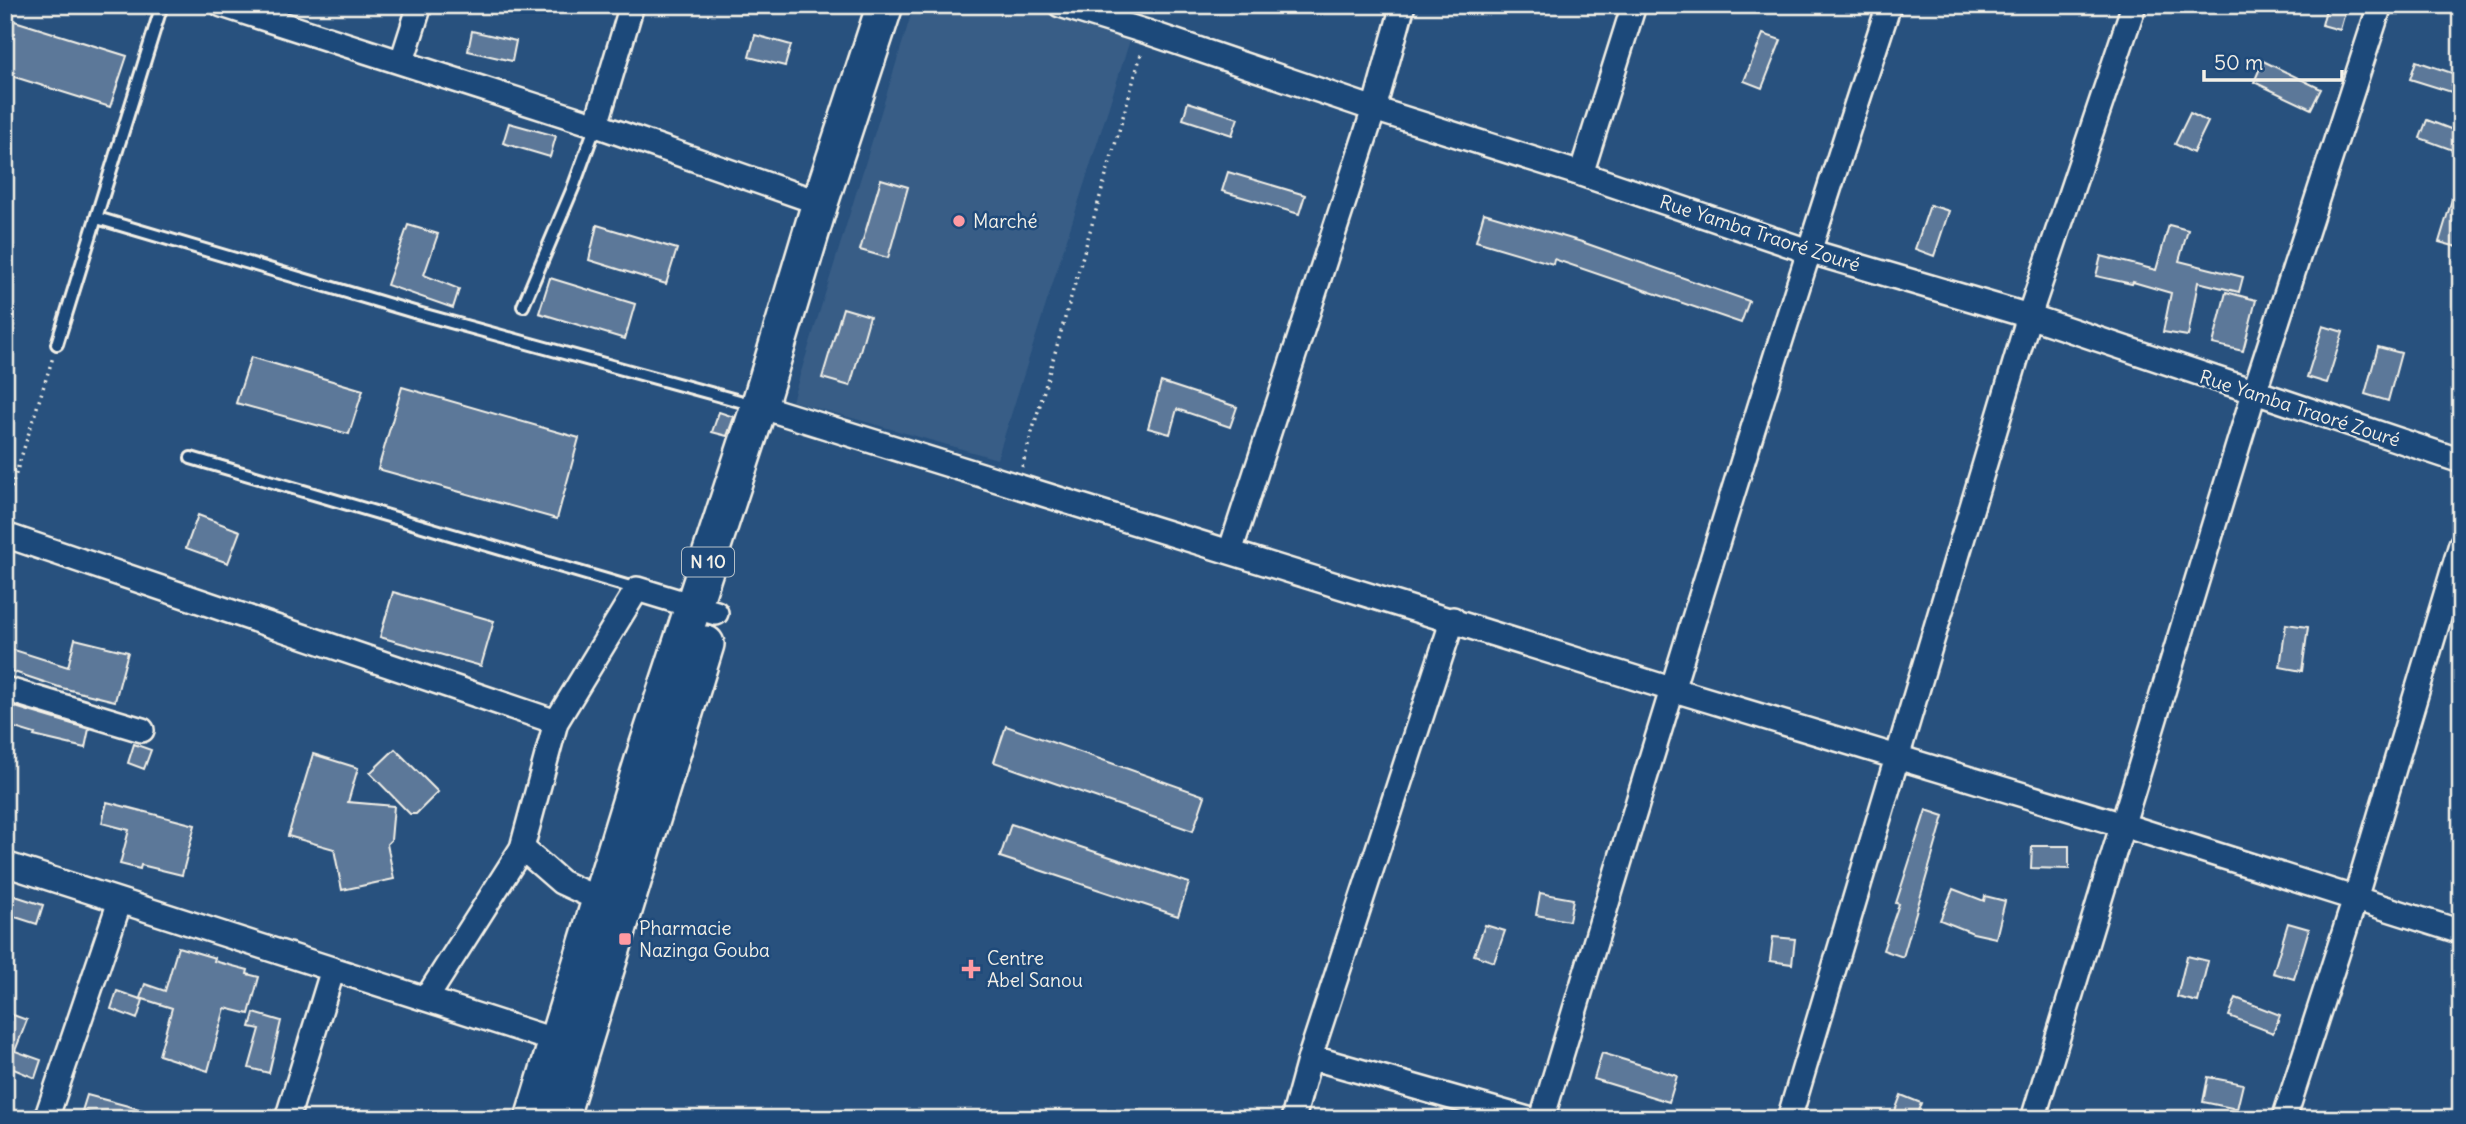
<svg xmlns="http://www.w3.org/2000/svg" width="2466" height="1124" font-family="Delius,sans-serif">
<rect width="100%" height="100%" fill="#28517e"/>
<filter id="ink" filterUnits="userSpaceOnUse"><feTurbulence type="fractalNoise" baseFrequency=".0143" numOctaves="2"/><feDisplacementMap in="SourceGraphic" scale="14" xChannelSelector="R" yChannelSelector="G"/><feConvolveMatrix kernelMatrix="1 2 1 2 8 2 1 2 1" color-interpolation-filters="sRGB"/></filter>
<g filter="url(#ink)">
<path fill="#375d86" d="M914,5H1019L1130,40L997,459L792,401Z"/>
<path fill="#5b7899" stroke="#f4f1e8" stroke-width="2" d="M2327,5H2347L2340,30L2322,25Z
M5,18L127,56L110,107L5,74Z
M472,31L516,41L512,61L468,51Z
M1763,34L1781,40L1762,88L1744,81Z
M755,35L791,45L785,66L749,57Z
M2263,61L2321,89L2311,109L2254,82Z
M2416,61L2461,76V95L2410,79Z
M1188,102L1238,118L1232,135L1183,119Z
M2190,113L2208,122L2193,153L2175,144Z
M2427,120L2461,133V153L2420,138Z
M509,123L556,136L550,157L503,143Z
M1228,172L1305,195L1299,214L1222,191Z
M881,179L908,187L888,258L860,250Z
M2457,183H2461V248L2439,242Z
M1930,205L1949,211L1934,256L1915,249Z
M1484,213L1582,242L1749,301L1741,323L1554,259L1553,264L1476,241Z
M408,225L438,234L424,275L459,289L453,308L387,285Z
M597,225L677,249L666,284L589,260Z
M2169,225L2188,230L2179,261L2243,277L2239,292L2198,282L2188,336L2163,332L2171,293L2133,282L2132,284L2096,276L2101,256L2156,270Z
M550,278L635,304L625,339L539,313Z
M2226,292L2256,300L2243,351L2213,344Z
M843,308L870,316L850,386L822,378Z
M2323,326L2343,332L2327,383L2307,377Z
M2378,347L2401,353L2388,401L2365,394Z
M251,357L363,390L349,434L236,403Z
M1161,382L1237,407L1230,427L1177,409L1170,434L1148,428Z
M402,387L579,438L557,519L378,469Z
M719,412L734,417L727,436L712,432Z
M198,515L240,531L228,563L186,548Z
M393,592L494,621L481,666L380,637Z
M2286,624L2308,627L2302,671L2280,667Z
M75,639L128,652L115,701L62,688L5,669V647L68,667Z
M5,704L89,729L85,748L34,736L35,734L5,725Z
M1006,726L1205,796L1193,831L994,762Z
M134,744L151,750L144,769L128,763Z
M395,749L438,792L416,814H410L370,773Z
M313,754L358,768L348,802L394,806L391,840L387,844L394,879L342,890L334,849L288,836Z
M107,802L195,825L182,875L141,865L140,869L120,864L129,830L102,823Z
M1926,810L1944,816L1903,957L1883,950L1899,904L1896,903Z
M1011,824L1189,883L1178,916L1000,857Z
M2032,846H2069V869L2031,868Z
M1953,889L1984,901L1985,896L2005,901L1996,938L1973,933L1940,920Z
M1540,893L1573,899L1569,921L1536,915Z
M12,895L43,905L37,924L6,914Z
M2288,923L2309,929L2294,979L2273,973Z
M1485,925L1505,931L1494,962L1474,955Z
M1773,937L1795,939L1792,964L1770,961Z
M178,947L215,958L214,961L248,970L247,974L259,977L249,1014L225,1008L208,1071L159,1055L172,1008L140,998L145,984L165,991Z
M2187,956L2208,961L2198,1002L2177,997Z
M117,991L143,1000L137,1019L111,1009Z
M2236,998L2280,1015L2273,1033L2229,1016Z
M5,1012L27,1020L15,1051L41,1060L35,1078L9,1067L5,1075Z
M254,1013L281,1021L269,1073L249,1068L260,1029L250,1027Z
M1602,1053L1677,1076L1669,1102L1594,1079Z
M2208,1077L2243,1084L2237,1109L2203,1102Z
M87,1095L158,1114L157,1119H111L82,1111Z
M1901,1095L1921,1103L1915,1119H1892Z"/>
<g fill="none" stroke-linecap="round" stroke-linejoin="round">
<g stroke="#f4f1e8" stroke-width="16">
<path id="lane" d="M97,218L414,312L754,405
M523,306L573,188L596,125
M57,344L162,5
M191,458L637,589"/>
</g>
<g stroke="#f4f1e8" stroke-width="28">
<path id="street" d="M222,5L596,125L820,203
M1060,5L1147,32L1374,109L1581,174L1808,251L2029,316L2461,461
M402,61L420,5
M596,125L632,5
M1581,174L1634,5
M759,406L1671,689L2123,825L2461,932
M5,535L556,722L637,589L716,613
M1230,552L1374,109L1403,5
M5,689L142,730
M522,848L561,882L611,905
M5,864L569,1045
M426,999L522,848L556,722
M1310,1057L1528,1119
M46,1119L120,901
M287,1119L333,969
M1293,1119L1310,1057L1453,619
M1542,1119C1654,746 1767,375 1889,5
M1789,1119L2029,316L2134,5
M2033,1119L2254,393L2380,5
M2284,1119L2355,899L2461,544"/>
</g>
<g stroke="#f4f1e8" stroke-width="40">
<path id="primary" d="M533,1119L646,750L759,406L820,203L885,5
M560,1119L706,644"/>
</g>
<path stroke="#f4f1e8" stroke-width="3.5" stroke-dasharray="2 5" stroke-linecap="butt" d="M1022,467L1142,51
M5,508L53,357"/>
<use href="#lane" stroke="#1f4a7a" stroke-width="10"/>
<use href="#street" stroke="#1f4a7a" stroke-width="23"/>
<use href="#primary" stroke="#1f4a7a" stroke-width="35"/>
</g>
</g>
<g fill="#ff9aa2" stroke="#1f4a7a" stroke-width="2.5">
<circle cx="959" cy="221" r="7"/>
<rect x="618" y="932" width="14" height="14" rx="3.5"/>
<path d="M967.5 958.5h7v7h7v7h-7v7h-7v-7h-7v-7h7z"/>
</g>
<g text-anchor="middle" stroke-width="5" stroke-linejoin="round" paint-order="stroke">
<rect fill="#1f4a7a" stroke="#b4bfc7" stroke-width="2" x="682" y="547.5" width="52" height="29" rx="5"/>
<g font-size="18" font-weight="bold" fill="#f4f1e8">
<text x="708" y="568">N 10</text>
</g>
<g font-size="19" fill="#f4f1e8" stroke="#1f4a7a" text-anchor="start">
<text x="973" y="228">Marché</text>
<text x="639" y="935">Pharmacie<tspan x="639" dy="22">Nazinga Gouba</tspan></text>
<text x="987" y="965">Centre<tspan x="987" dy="22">Abel Sanou</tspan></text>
</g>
<g font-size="19" fill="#f4f1e8" stroke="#1f4a7a">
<text transform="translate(1760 233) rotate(18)" y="7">Rue Yamba Traoré Zouré</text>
<text transform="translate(2300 408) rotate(18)" y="7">Rue Yamba Traoré Zouré</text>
</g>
</g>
<rect width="2466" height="1124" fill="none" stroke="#1f4a7a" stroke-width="28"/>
<rect x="14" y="14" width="2438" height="1096" fill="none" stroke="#f4f1e8" stroke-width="2.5" filter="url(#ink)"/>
<path d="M2204 70v10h138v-10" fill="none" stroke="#f4f1e8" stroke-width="3.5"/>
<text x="2214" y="70" font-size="21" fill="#f4f1e8" stroke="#1f4a7a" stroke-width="5" paint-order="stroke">50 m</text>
</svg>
